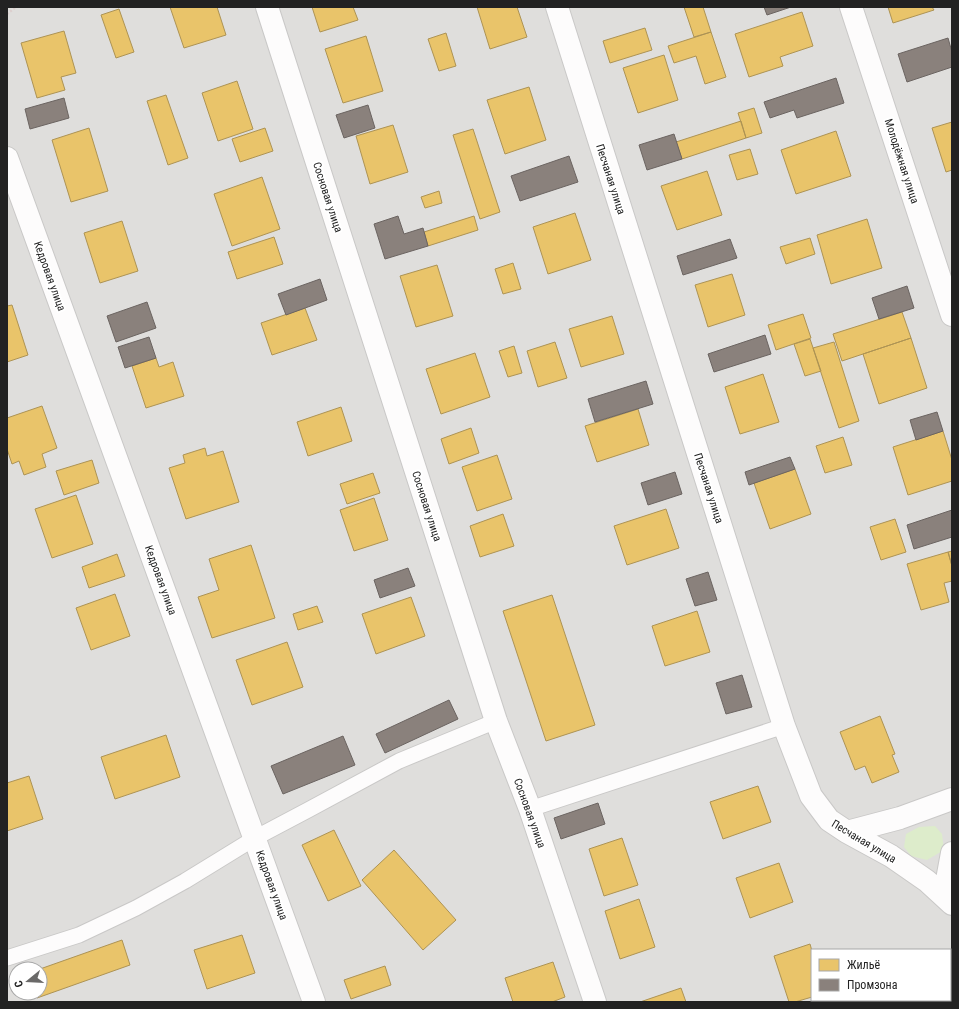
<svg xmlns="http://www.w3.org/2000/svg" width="959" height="1009" font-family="'Roboto Condensed',sans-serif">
<rect width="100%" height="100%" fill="#f0eeeb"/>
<path fill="#dfdedc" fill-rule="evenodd" d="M7,7H952V1002H7ZM812,950H950V1000H812ZM16,969H40V993H16Z"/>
<path fill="#ddeccb" d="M935,826L942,834L944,850L927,860L911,856L904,847L906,834L919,827Z"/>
<path fill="#e9c46a" stroke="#ad9354" d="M170,7H217L226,35L184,48Z
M312,7H353L358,20L320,32Z
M477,7H517L527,37L490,49Z
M684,7H703L711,32L694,37Z
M888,7H932L934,10L893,23Z
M119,9L134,52L116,58L101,15Z
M802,12L813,46L780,57L783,66L749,77L735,34Z
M645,28L652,50L610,63L603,41Z
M64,31L76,73L61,77L65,90L37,98L21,43Z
M711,32L726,77L705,84L696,56L674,63L668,46Z
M446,33L456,66L439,71L428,39Z
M366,36L383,91L343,103L325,49Z
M664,55L678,100L638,113L623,68Z
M237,81L253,129L218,141L202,93Z
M529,87L546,140L505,154L487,100Z
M166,95L188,158L168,165L147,101Z
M754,108L762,133L746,138L738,113Z
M741,121L746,138L682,159L676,142Z
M952,122V170L946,172L932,128Z
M393,125L408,172L370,184L356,136Z
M89,128L108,191L71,202L52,140Z
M265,128L273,151L240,162L232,139Z
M473,129L500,212L480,219L453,135Z
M836,131L851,176L796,194L781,150Z
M750,149L758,174L737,180L729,155Z
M707,171L722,215L677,230L661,186Z
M262,177L280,229L232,246L214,194Z
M439,191L442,203L425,208L421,197Z
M575,213L591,260L548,274L533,227Z
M474,216L478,230L428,246L424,232Z
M867,219L882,268L831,284L817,235Z
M122,221L138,271L100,283L84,233Z
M274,237L283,264L237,279L228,252Z
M810,238L815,254L786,264L780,247Z
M513,263L521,289L503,294L495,269Z
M437,265L453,316L416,327L400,276Z
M732,274L745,315L708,327L695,285Z
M12,305L28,355L7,362V306Z
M305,308L317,340L272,355L261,323Z
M902,312L911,338L842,361L833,334Z
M803,314L811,338L776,350L768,325Z
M612,316L624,354L581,367L569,329Z
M911,338L927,388L879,404L863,354Z
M810,339L821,371L805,376L794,344Z
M555,342L567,378L538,387L527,351Z
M834,342L859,421L839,428L813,348Z
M514,346L522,373L508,377L499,351Z
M475,353L490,397L441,414L426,369Z
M156,358L159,367L173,362L184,396L146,408L132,366Z
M763,374L779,422L740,434L725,387Z
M42,406L57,448L42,454L46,467L24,475L19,461L12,464L7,449V418Z
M341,407L352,441L308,456L297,422Z
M638,409L649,445L597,462L585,426Z
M471,428L479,453L449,464L441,439Z
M943,431L952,460V481L908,495L893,447Z
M843,437L852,465L825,473L816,446Z
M205,448L207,456L223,451L239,502L186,519L169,468L185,463L183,455Z
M497,455L512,499L477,511L462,467Z
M92,460L99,483L64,495L56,471Z
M795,469L811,514L770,529L754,483Z
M373,473L380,493L347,504L340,484Z
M76,495L93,544L52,558L35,509Z
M374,498L388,540L354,551L340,510Z
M666,509L679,548L627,565L614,526Z
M503,514L514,546L480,557L470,526Z
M895,519L906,552L881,560L870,527Z
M251,545L275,618L212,638L198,597L219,590L209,559Z
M952,551V566L948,552Z
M948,552L952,566V581L944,583L949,602L921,610L907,564Z
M117,554L125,576L89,588L82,567Z
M115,594L130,636L91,650L76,608Z
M552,595L595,725L546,741L503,611Z
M411,597L425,636L376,654L362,614Z
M317,606L323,622L298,630L293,614Z
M697,611L710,652L665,666L652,626Z
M287,642L303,687L252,705L236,660Z
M880,716L895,754L892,755L899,772L872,783L865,766L855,770L840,732Z
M166,735L180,777L115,799L101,757Z
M29,776L43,819L7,831V783Z
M758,786L771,822L723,839L710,802Z
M334,830L361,886L328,901L302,845Z
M622,838L638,885L604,896L589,849Z
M394,850L456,920L423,950L362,880Z
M779,863L793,902L750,918L736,878Z
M639,899L655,947L620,959L605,911Z
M242,935L255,973L207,989L194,950Z
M122,940L130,965L37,998L36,993H40V969Z
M810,944L812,951V997L795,1002H789L774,956Z
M553,962L565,997L552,1002H513L505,978Z
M385,966L391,985L351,999L344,980Z
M681,988L686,1002H640Z"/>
<path fill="#8a817c" stroke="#6b6461" d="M764,7H791L767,15Z
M948,38L952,52V67L907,82L898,54Z
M836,78L844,103L797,118L794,110L770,118L764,102Z
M64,98L69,118L30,129L25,109Z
M368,105L375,128L344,138L336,115Z
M674,134L682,159L647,170L639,145Z
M569,156L578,182L520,201L511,176Z
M398,216L404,234L423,228L428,246L385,259L374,224Z
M730,239L737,258L683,275L677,256Z
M320,279L327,300L286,315L278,294Z
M907,286L914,308L879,319L872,298Z
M147,302L156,328L116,342L107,316Z
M765,335L771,354L714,372L708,354Z
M149,337L156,358L125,368L118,347Z
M646,381L653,404L595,422L588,399Z
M937,412L943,431L916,440L910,420Z
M790,457L795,469L749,485L745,472Z
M675,472L682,494L648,505L641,483Z
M952,510V537L914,549L907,525Z
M408,568L415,586L380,598L374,580Z
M708,572L717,600L695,606L686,579Z
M742,675L752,707L726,714L716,683Z
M449,700L458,719L385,753L376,734Z
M343,736L355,765L283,794L271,766Z
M598,803L605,824L561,839L554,818Z"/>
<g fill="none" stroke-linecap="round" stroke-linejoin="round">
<g stroke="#c9c8c7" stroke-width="17">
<path id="service" d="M530,809L784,726
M7,958L79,935L136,908L185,881L255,838L308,810L399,761L496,721"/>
</g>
<g stroke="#c9c8c7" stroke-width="24">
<path id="minor" d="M267,7L496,721L530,809L595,1002
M557,7L784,726L811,796L829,820L847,832L891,856L927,881L952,904
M851,7L952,315
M7,158L314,1002
M847,832L900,818L952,799
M952,853L947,880L952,894"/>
</g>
<path stroke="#dccecd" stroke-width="2.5" stroke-dasharray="2 2" stroke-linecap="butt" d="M7,14L16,7"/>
<use href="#service" stroke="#fdfcfc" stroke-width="15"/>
<use href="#minor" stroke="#fdfcfc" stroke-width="22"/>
</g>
<g text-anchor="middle" stroke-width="4" stroke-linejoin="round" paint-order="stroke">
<g font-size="11" fill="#222" stroke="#fff">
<text transform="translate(902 161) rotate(72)" y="4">Молодёжная улица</text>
<text transform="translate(611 179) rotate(72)" y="4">Песчаная улица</text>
<text transform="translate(328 197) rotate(72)" y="4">Сосновая улица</text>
<text transform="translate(50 276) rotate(70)" y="4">Кедровая улица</text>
<text transform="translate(709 488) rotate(72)" y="4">Песчаная улица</text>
<text transform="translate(427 506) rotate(72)" y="4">Сосновая улица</text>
<text transform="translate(161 580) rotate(70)" y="4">Кедровая улица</text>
<text transform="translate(530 813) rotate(70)" y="4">Сосновая улица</text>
<text transform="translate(864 841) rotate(31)" y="4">Песчаная улица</text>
<text transform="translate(272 885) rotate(70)" y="4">Кедровая улица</text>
</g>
</g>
<rect width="959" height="1009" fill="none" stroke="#222222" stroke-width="16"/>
<rect x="811" y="949" width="140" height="52" fill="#ffffff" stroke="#a7a7a7"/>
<rect x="819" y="959" width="20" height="12" fill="#e9c46a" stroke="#a7a7a7"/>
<text x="847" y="969" font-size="12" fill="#222222">Жильё</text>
<rect x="819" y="979" width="20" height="12" fill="#8a817c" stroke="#a7a7a7"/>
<text x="847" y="989" font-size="12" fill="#222222">Промзона</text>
<g transform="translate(28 981) rotate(252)"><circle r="19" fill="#ffffff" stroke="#a7a7a7"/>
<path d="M0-3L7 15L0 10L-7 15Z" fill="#6a6968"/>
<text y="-6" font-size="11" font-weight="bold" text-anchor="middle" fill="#222222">С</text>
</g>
</svg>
